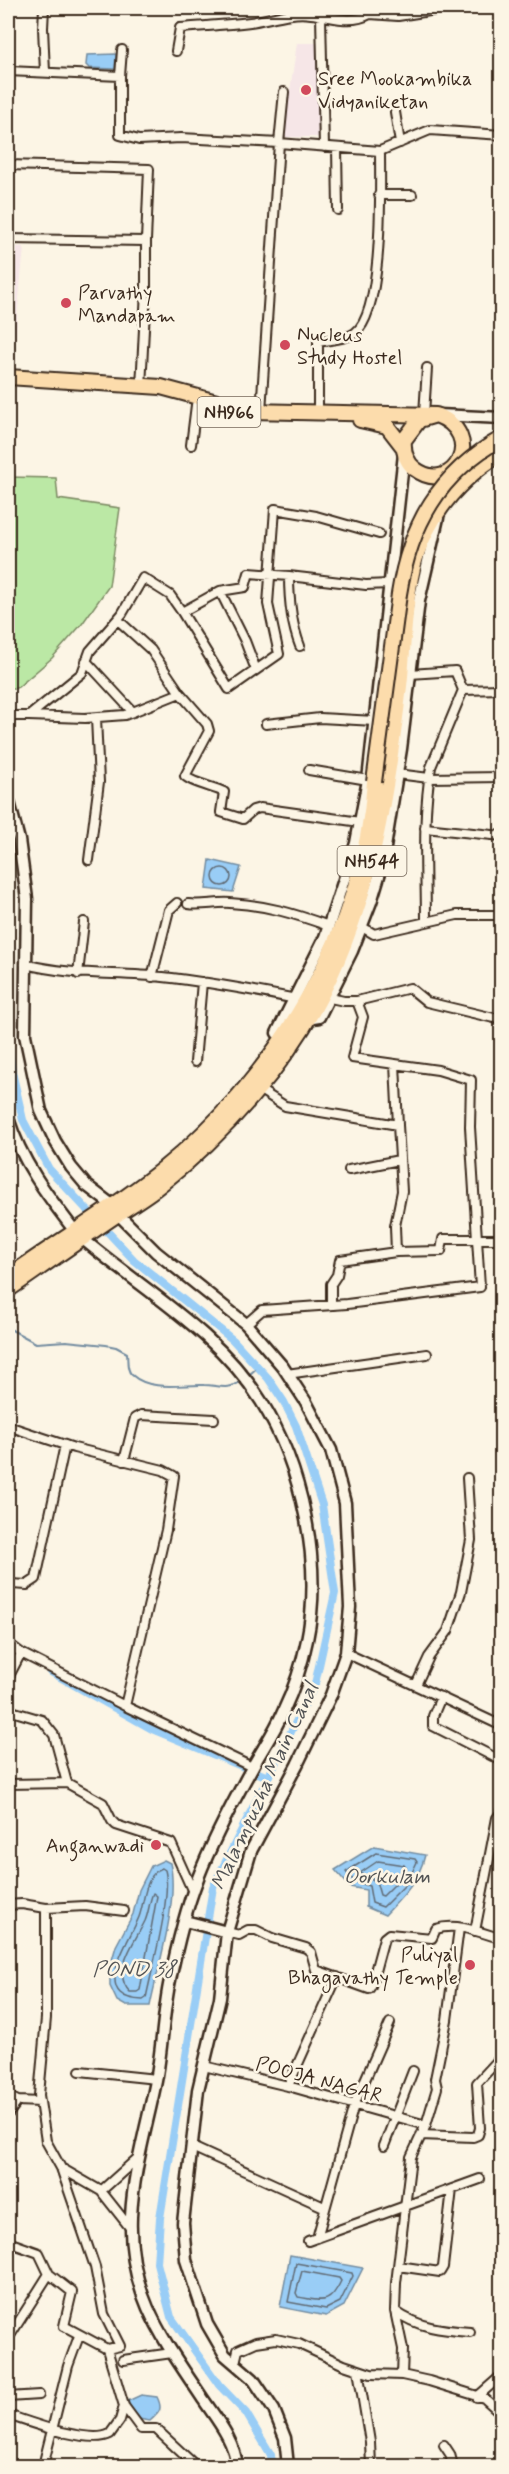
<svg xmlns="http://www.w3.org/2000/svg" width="509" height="2474" font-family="Mynerve,sans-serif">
<rect width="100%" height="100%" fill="#fcf5e5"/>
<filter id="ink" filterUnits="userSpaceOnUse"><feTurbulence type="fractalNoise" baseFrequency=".0167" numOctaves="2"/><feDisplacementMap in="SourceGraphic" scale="12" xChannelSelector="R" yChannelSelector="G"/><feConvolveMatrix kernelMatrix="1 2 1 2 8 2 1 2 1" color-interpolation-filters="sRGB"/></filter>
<g filter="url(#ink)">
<path fill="#f6e6e7" d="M297,43H323L322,137H283Z
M8,246L24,247L12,370L8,369Z"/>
<path fill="#bbe8a5" stroke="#7b8962" stroke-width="1.5" d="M8,477L56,478L58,499L120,508L109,586L82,624L52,658L18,687L8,691Z"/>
<path fill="#99cdf6" stroke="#738ca0" stroke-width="1.5" d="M116,54L115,69L89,68L86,65L87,55Z
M210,860L241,867L233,892L206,889Z
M374,1846L425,1855C419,1881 403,1896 385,1915L366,1907V1890L350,1887L335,1870Z
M164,1860L170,1863C179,1901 158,1966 150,2006H126L117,2001L110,1986V1967L116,1946L133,1914L139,1890L151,1866Z
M290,2255L363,2268L344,2306L326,2316L280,2307Z
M141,2395L157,2397C163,2409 160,2412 150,2421L133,2418L128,2401Z"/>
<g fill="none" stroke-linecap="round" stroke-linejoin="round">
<path stroke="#616b74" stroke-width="1.5" d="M213 877a9 9 0 1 1 18 0a9 9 0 1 1-18 0Z
M376,1853L415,1859L417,1862L407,1883L383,1907L372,1903L369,1886L354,1881L346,1872Z
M378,1861L404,1865L406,1868L401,1878L383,1896L380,1895L376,1881L360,1873Z
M162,1868L165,1870C172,1896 152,1968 146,1998L143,2000C88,1999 129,1942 139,1917C145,1901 144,1875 162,1868Z
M153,1893L157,1896L140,1990L137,1992H130C110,1973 136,1940 145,1921C149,1912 149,1902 153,1893Z
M296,2263L352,2273L353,2276L340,2302L326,2309L288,2302Z
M302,2271L339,2278L341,2281C329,2306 323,2301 298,2297L296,2293Z"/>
<path stroke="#738ca0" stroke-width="2" d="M8,1328L36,1343L66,1341L106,1345L116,1347L127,1353C128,1360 126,1370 132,1375C151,1392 182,1384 204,1385C218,1385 227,1391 240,1382
M250,1374L258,1367"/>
<path stroke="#99cdf6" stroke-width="8" d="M8,1039L12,1072L23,1120L49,1169L134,1260L233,1340L268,1378L284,1402L296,1426L322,1505L335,1593L315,1684L213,1887L160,2218L157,2263L171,2317L219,2385L246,2413L271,2455L272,2466
M8,1647L19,1655
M51,1672L152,1729L268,1777"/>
<g stroke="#3b2a1e" stroke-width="12">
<path id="street" d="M44,8L43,28L45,72
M370,14L398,16L449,8
M321,17L324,147
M176,51L180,28C203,26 227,25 250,22C270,19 291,11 311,14C331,16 350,25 370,14L371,8
M8,71L120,76V135L139,140L181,138L279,143L261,411
M120,76L122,50
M284,92L279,143L380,151L430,130L502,135
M395,112L400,143
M337,148L338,210
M8,165L149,169L146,241
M379,195H412
M8,239L146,241V290L141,387
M318,413V342C328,340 347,339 355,333C384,311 380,187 380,151
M424,414L427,368
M191,445L196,405
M289,576L366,585L389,584
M220,591L245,641L256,670
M182,612L229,689L279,654L268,604L275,509L316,516L379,534
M118,620L151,650L180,693L207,724L209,731L185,776C192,783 214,787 224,792L221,812L243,819L253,810L260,808L360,822
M86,661L133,712
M410,674L455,671L463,690L431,767C422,818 426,871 426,922
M463,690L502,689
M8,716H29L82,673L90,651L122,614L143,578L170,595L182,612L220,591L245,587L249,573L289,576C289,600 291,623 300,646
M29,716L85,718L125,715L180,693
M266,724L320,718L375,721
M309,770L368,780
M397,774L429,778L502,777
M425,828L502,836
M89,860L99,782L96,718
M188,904C202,906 216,902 230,903C267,905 295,914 329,926
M362,927L374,934L457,915H502
M25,964C71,976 116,972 163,977C208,982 252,990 296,999
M78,974L84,922
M152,977L169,910L177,903
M330,998L344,1001H357
M195,1062L202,982
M257,1088L285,1106L398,1125L402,1191L395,1226L396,1252L441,1251L443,1239H502
M398,1125L395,1064L352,1058L363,1017L357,1001L410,988L427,1002L502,1020
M349,1170L399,1160
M331,1305V1284L337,1275L340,1260L396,1252
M246,1324L262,1310L347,1304L480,1287L470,1127L471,1080L438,1070L395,1064
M287,1374L427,1354
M8,1426L74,1448L163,1470L174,1476L166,1530L125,1706L252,1767
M124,1461L135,1418L141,1415L214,1419
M11,1584L27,1585L36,1579L65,1445
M8,1643L21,1653L125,1706
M346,1653L502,1726
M8,1678L21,1653
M416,1685L429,1657L448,1631L461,1592L471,1540L467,1478
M441,1697L433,1716V1726L502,1761
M8,1710L42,1720L54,1735L67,1783
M8,1784L67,1783L103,1803L112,1821L116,1825L171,1843L193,1892
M8,1905L22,1904L46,1908
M475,1931L497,1818L502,1811
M227,1932L239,1935L248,1930H256L272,1938L306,1948L311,1952L316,1970L369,1989L371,1986L384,1938L389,1934L432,1938L436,1929C457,1922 482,1933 502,1939
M204,2066L288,2086L426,2125
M80,2071L156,2079
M288,2086L337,1977
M8,2096L18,2101L40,2102
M8,2114L18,2101
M421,2135L473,2137L478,2135L480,2128L477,2083L501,2057
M384,2146L413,2071
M192,2147L324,2207
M61,2168L101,2191L131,2229
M101,2191L140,2156
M317,2238L354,2105L390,2023
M308,2241L480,2179
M8,2242L39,2253L49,2274L72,2292L64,2326L107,2349L124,2406L141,2429H156L196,2466
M398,2266L440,2272L443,2267L452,2189
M395,2311C418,2328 443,2330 470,2332
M8,2333L11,2334L49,2274
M107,2349L120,2346L104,2314L95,2267L61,2168L46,2141L39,2095L46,2018V1908L85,1906L124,1911
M123,2360L172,2353
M235,2363L238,2350L256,2342L276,2339L299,2344L344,2365L371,2374L402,2375L429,2381L484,2398L502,2414
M358,2370L370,2442L371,2466
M402,2375L403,2349L395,2311L396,2283L411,2157L426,2125L437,2088L435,2079L447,2020L459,1928
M8,2397L39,2395
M477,2397L502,2375
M8,2415C29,2422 90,2445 110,2434L120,2420L124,2406
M444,2445L450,2454L453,2466
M43,2466L68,2366L79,2336"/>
</g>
<g stroke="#3b2a1e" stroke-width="15">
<path id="secondary" d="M439,415L502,418
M8,798L19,840L27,899L25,1035L41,1111L55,1141L71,1167L86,1185L112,1205
M307,1019L319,1017L352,951L371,902L382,866L401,749L419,601L438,518
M277,1033L325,937L356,843L368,780L404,454
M8,1118C21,1161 47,1195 74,1230
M118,1214L156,1252L246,1324L283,1367L306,1402L331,1450L345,1503L350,1607L346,1653L331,1695L297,1765L251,1851L227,1932L220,1998L198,2090L183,2223L186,2260L207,2324L225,2355L253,2379L274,2410L285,2438L288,2466
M83,1239C143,1290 218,1332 261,1401C302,1466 323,1564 307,1640C302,1665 294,1689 283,1712C275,1731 263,1748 253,1766C233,1802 213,1839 198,1878C185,1911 176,1950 169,1985C163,2016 162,2049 156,2081C147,2126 133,2171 131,2217C128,2294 163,2339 203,2399C218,2421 234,2440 237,2466
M185,1921L227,1932"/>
</g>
<g stroke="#3b2a1e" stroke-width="18">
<path id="highway" d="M8,377L161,387L250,411L436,415C487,434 454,498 415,469C405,461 403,451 404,440L419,420L436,415
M360,420L387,426L404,448
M8,1277C59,1240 115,1208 164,1168C279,1074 364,932 374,782
M8,1290C44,1265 81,1239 118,1214C132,1204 147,1196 160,1185C223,1136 286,1065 322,994C372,895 387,794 400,686C405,643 404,582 421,543C438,504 465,475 502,453"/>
</g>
<use href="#street" stroke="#fcf5e5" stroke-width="8"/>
<use href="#secondary" stroke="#fcf5e5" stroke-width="10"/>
<use href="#highway" stroke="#fcdcac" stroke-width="14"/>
<g stroke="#3b2a1e" stroke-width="18" stroke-linecap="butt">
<path id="highway-bridge" d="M374,782L399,594C410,525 439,473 502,438"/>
</g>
<use href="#highway-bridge" stroke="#fcdcac" stroke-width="14"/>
</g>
</g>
<g fill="#d1495b" stroke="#fcf5e5" stroke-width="2">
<circle cx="306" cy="90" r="6"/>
<circle cx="66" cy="303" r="6"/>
<circle cx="285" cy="345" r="6"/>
<circle cx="156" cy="1845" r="6"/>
<circle cx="470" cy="1965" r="6"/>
</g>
<g text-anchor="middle" stroke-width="5" stroke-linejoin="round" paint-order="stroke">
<g fill="#fcf5e5" stroke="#75675a" stroke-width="1.5">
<rect x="197.5" y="397" width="63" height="30" rx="4.5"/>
<rect x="337.5" y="846" width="69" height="30" rx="4.5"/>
</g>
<g font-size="18" font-weight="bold" fill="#3b2a1e">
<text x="229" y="418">NH966</text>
<text x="372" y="867">NH544</text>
</g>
<g font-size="20" fill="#3b2a1e" stroke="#fcf5e5" text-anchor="start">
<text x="318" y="85">Sree Mookambika<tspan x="318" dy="23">Vidyaniketan</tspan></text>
<text x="78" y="299">Parvathy<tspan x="78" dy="23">Mandapam</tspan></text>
<text x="297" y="341">Nucleus<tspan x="297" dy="23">Study Hostel</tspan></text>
<text x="144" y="1852" text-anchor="end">Anganwadi</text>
<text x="458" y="1961" text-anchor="end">Puliyal<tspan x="458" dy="23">Bhagavathy Temple</tspan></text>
</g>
<g font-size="20" fill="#3b2a1e" stroke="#fcf5e5">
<text transform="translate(319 2079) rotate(15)" y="7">POOJA NAGAR</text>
</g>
<g font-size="21" font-style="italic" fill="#525354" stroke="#fcf5e5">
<text transform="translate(264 1786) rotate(-65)" y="7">Malampuzha Main Canal</text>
<text x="387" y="1883">Oorkulam</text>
<text x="134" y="1976">POND 38</text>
</g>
</g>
<rect width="509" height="2474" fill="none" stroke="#fcf5e5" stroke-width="30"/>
<rect x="15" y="15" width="479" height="2444" fill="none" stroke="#3b2a1e" stroke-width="2" filter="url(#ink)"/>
</svg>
